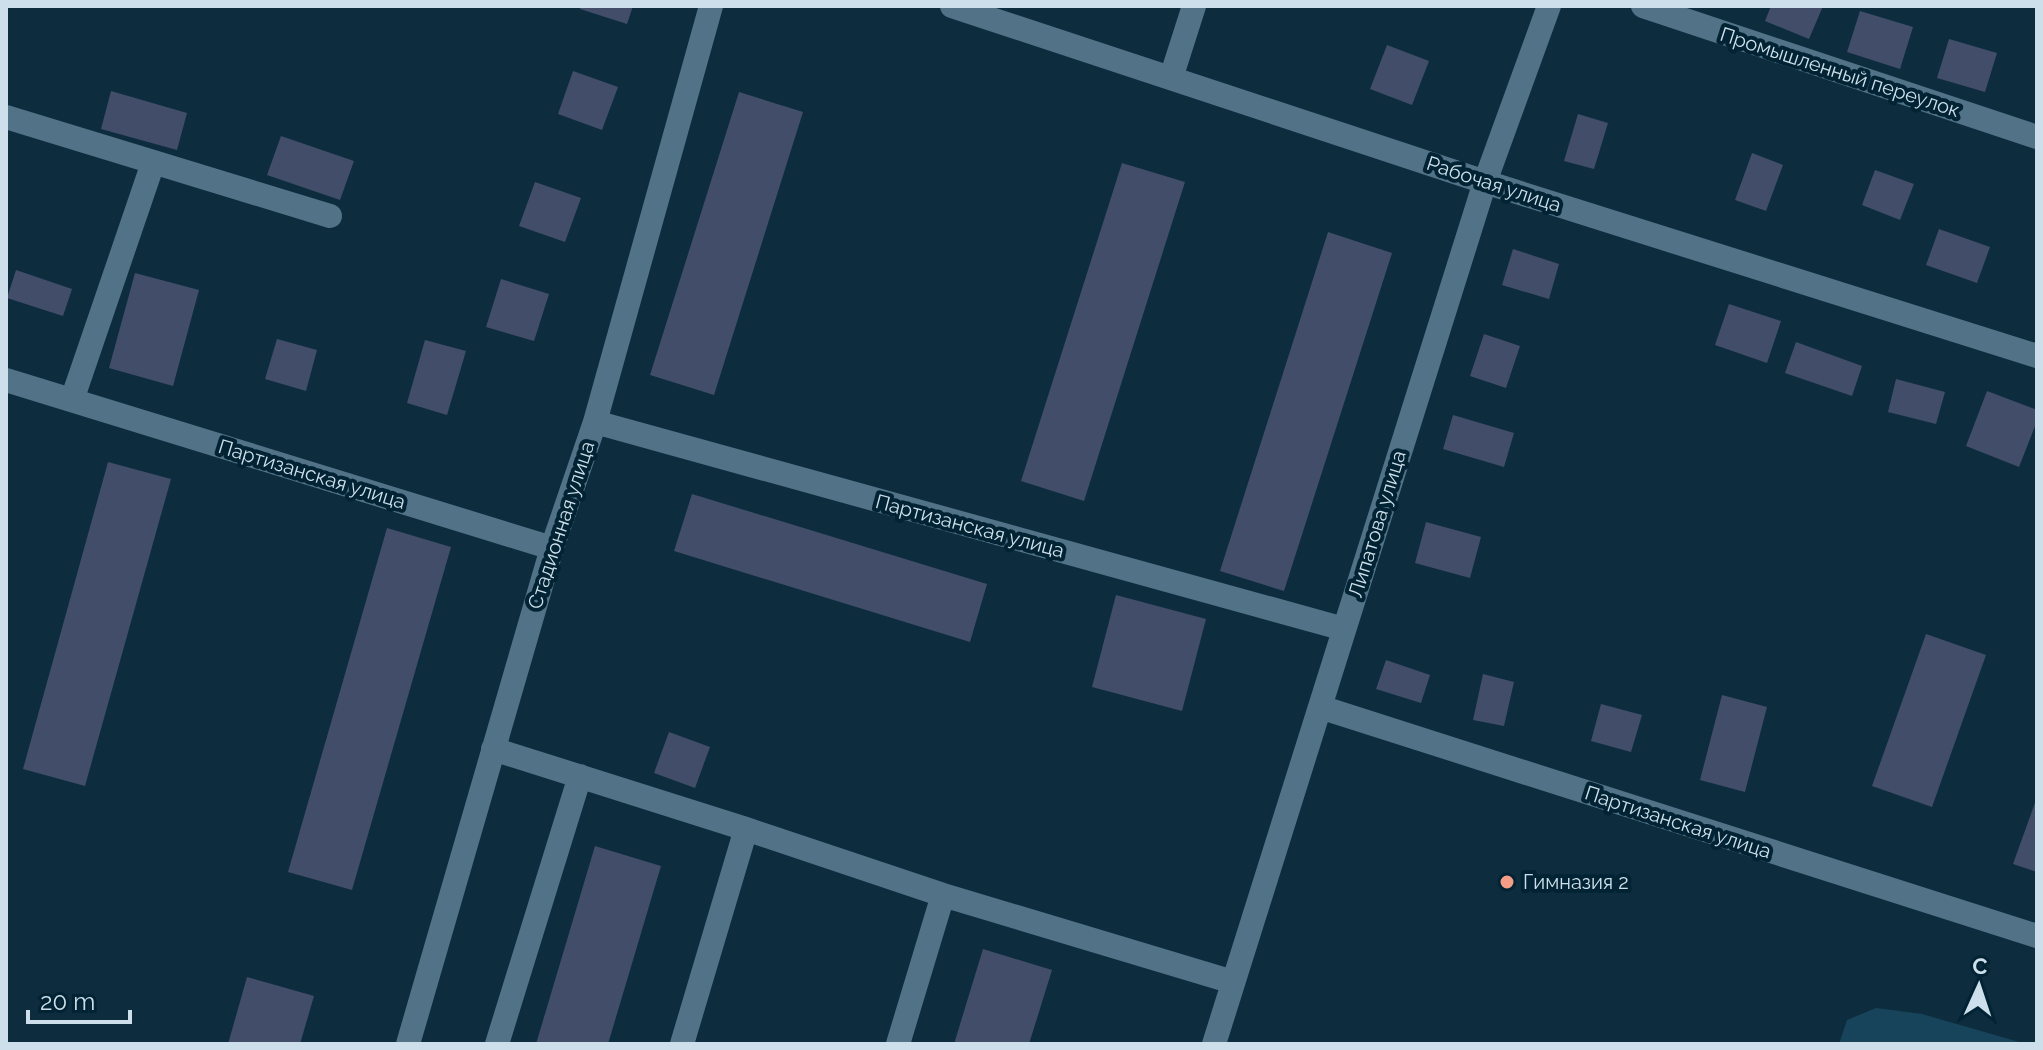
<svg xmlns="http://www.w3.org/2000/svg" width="2043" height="1050" font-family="Raleway,sans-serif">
<rect width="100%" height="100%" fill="#0d2d3e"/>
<path fill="#17445b" d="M1876,1008L1922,1014L2026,1044H1839L1847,1020Z"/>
<path fill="#424d69" d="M580,6H633L627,24L580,9Z
M1771,6H1823L1809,39L1765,21Z
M1860,11L1913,27L1900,69L1847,52Z
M1949,39L1997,53L1985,92L1937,78Z
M1387,45L1429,61L1412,105L1370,89Z
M573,71L618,87L602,130L558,114Z
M111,91L187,113L177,150L101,129Z
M739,92L803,112L714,395L650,375Z
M1578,114L1608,123L1594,169L1564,161Z
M281,136L354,161L340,200L267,175Z
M1752,153L1783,165L1766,211L1735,200Z
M1122,163L1185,182L1084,501L1021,481Z
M1875,170L1914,184L1900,220L1862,205Z
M535,182L581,198L565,242L519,226Z
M1939,229L1990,247L1977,283L1926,265Z
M1328,232L1392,253L1284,591L1220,571Z
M1513,249L1559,264L1549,299L1502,285Z
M16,270L72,289L63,316L7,298Z
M135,273L199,290L173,386L109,368Z
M501,279L549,294L534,341L486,327Z
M1729,304L1781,321L1767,363L1715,345Z
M1484,334L1520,346L1506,388L1470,376Z
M277,339L317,350L306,391L265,379Z
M425,340L466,351L447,415L407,403Z
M1796,342L1862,366L1852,396L1785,373Z
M1896,379L1945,392L1936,424L1888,412Z
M1987,391L2037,410V421L2019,467L1966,446Z
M1453,415L1514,433L1504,467L1443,449Z
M108,462L171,479L85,786L23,769Z
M692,494L987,584L970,642L674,551Z
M1426,522L1481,537L1470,578L1415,563Z
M387,528L451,547L352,890L288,872Z
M1116,595L1206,619L1182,711L1092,687Z
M1926,634L1986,655L1932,807L1872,786Z
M1386,660L1430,675L1421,703L1376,689Z
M1483,674L1514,682L1504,726L1473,720Z
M1722,695L1767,707L1745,792L1700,780Z
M1601,704L1642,715L1631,752L1591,741Z
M669,732L710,747L695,788L654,773Z
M2037,797V872L2013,864Z
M595,846L661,866L608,1044H536Z
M983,949L1052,970L1029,1044H954Z
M247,977L314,996L300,1044H228Z"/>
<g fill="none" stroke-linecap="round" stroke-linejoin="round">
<path stroke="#527387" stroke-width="24" d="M952,6L1485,182L2037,356
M1643,6L2037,137
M1171,78L1194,6
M6,117L330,216
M6,380L552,548
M72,400L153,163
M595,422L1344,629
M1320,707L2037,936
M493,749L746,829L943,895L1233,982
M408,1044L552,548L595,422L711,6
M497,1044L580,776
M682,1044L746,829
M898,1044L943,895
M1214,1044L1485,182L1549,6"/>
</g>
<circle fill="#f49e87" stroke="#022334" stroke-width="3" cx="1507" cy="882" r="8"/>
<g text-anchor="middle" stroke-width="8" stroke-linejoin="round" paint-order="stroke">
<g font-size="20" fill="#cddfea" stroke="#022334">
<text transform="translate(1840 72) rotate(18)" y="7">Промышленный переулок</text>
<text transform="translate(1494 184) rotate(18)" y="7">Рабочая улица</text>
<text transform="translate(312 474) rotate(17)" y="7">Партизанская улица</text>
<text transform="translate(1377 524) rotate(-73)" y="7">Липатова улица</text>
<text transform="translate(561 525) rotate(-72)" y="7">Стадионная улица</text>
<text transform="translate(970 526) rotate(15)" y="7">Партизанская улица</text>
<text transform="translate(1678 822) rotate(18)" y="7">Партизанская улица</text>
</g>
<g font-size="20" fill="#cddfea" stroke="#022334" text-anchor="start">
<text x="1523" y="889">Гимназия 2</text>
</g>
</g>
<rect width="2043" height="1050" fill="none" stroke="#cddfea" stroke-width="16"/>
<g transform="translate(1979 986) rotate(3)" stroke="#022334" stroke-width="6" paint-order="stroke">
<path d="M0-6L14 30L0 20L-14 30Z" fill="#cddfea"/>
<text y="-12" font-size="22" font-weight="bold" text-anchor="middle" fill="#cddfea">С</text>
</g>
<path d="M28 1010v12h102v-12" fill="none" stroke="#cddfea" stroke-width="4"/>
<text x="40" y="1010" font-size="24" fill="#cddfea" stroke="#022334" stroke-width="6" paint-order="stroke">20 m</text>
</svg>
